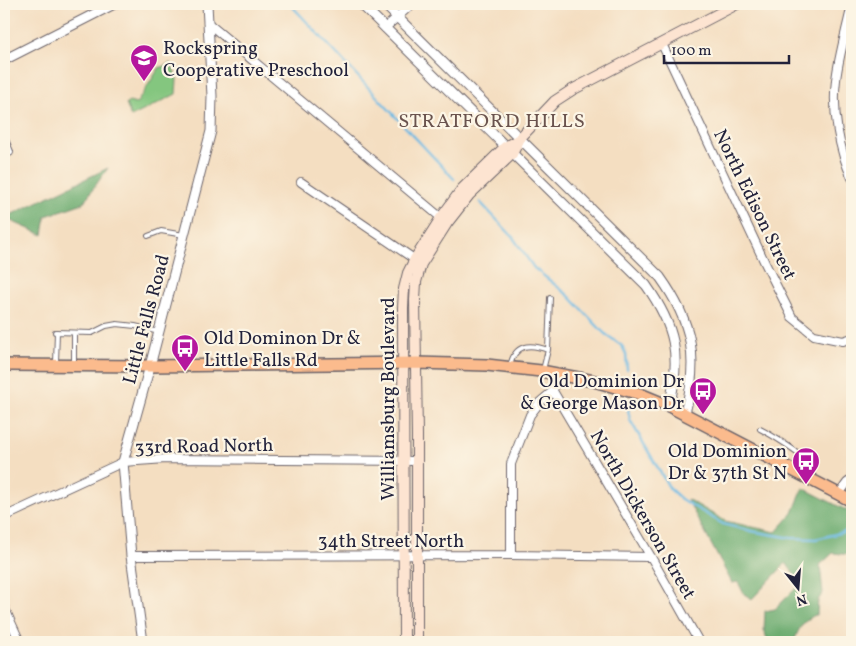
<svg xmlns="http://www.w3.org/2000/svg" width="856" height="646" font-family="Vollkorn,serif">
<rect width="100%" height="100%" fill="#fcf5e5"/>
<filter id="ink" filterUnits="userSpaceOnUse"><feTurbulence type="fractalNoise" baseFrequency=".02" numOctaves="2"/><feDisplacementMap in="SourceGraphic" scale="10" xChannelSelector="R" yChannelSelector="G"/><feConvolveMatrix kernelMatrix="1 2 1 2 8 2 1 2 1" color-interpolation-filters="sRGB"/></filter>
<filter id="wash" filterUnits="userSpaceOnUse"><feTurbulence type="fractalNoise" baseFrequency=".0096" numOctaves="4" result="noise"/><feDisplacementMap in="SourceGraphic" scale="20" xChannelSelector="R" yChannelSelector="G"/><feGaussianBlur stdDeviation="1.12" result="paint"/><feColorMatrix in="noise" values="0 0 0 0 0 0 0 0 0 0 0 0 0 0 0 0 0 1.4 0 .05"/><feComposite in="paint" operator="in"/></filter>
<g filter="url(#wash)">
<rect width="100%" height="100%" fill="#f4dec1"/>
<path fill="#84c67f" stroke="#53745d" d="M171,63L177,79L176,94L131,117L126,104L129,102L136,104L159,68Z"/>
<path fill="#6bab6e" stroke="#466654" d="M108,168L83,203L46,216L43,235L4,218Z
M803,488L852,513V555L833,553L820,565L823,593L818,600L817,614C803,621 799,627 794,642H768L764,630L765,611L775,609L801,583L786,563L752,599L744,594L738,582L732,583L687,499L725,521L776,532L793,513Z"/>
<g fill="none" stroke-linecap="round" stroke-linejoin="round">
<path stroke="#68b8e3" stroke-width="2.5" d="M290,4L454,179
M480,202L512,236L534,268L568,295L604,333L622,346L626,354L627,369
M627,404L630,420L670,489L681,499L723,524L751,531L792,538L816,539L852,530"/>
</g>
</g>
<g filter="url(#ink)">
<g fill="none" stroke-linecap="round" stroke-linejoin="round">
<g stroke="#6c646a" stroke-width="6">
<path id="service" d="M148,236L161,231L184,235
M55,332L92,333L106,326L117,324L135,326L159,332
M56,363L57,332
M74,363V333
M510,366C515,344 529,343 548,350
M543,370L548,350L550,298
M760,429C770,434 801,453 807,461C810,466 812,471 813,477"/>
</g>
<g stroke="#6c646a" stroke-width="10">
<path id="minor" d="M852,4C847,29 839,54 836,80C832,111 839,150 852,178
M208,23L445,221
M385,28L412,4
M662,44L765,263L792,317L814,335L843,341L852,338
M4,140L9,152
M301,182L417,261
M556,374L553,391L651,557L699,642
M839,494L847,483L852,479
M4,517L123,462L166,459L417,461
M511,555V464L530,415L540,402L553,391
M131,556L511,555L651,557
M4,607L20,642"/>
</g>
<g stroke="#6c646a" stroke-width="11">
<path id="tertiary" d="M361,4L646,285C675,326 682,356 669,406
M384,4L660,277C693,323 699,359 685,413
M4,60L114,4
M143,642L131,556L123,462L150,366L211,131L212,96L207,4"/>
</g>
<g stroke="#6c646a" stroke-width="12">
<path id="secondary" d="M404,642L403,308L404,289L408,273L415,259L441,218L462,189L505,147L519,139L555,101L572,90L737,4
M417,642V435L415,300L416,282L421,264L447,223L469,195L512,154L519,140"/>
</g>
<g stroke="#6c646a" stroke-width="14">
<path id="primary" d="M4,365L150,366L417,363L487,365L541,371L594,381L640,394L669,406L852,501"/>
</g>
<use href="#service" stroke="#fff" stroke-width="4"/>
<use href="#minor" stroke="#fff" stroke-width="8"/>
<use href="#tertiary" stroke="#fff" stroke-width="9"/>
<use href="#secondary" stroke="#fde4d1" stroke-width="10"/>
<use href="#primary" stroke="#fbbb8d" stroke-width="11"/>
</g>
</g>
<defs>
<g id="school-pin" transform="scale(1.4375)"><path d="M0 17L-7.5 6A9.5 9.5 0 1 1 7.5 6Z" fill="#b5179e" stroke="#fcf5e5"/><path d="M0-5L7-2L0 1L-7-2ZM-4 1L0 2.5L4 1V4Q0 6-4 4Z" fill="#fff"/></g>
<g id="bus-pin" transform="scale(1.4375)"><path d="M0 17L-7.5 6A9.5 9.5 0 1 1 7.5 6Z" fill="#b5179e" stroke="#fcf5e5"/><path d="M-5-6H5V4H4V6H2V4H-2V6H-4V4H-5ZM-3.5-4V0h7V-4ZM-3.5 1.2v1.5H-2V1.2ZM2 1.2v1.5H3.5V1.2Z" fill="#fff"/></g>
</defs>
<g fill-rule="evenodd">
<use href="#school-pin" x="144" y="58"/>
<use href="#bus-pin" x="185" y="348"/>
<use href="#bus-pin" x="703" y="391"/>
<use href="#bus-pin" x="806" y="461"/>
</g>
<g text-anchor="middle" stroke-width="4.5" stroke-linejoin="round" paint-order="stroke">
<g font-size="19" fill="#22223b" stroke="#fcf5e5" text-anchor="start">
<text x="163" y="54">Rockspring<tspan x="163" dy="22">Cooperative Preschool</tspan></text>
<text x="204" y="344">Old Dominon Dr &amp;<tspan x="204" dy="22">Little Falls Rd</tspan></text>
<text x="684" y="387" text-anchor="end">Old Dominion Dr<tspan x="684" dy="22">&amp; George Mason Dr</tspan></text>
<text x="787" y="457" text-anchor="end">Old Dominion<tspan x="787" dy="22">Dr &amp; 37th St N</tspan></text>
</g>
<g font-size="19" fill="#22223b" stroke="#fcf5e5">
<text transform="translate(756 204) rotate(64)" y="7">North Edison Street</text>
<text transform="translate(145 319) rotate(-75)" y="7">Little Falls Road</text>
<text transform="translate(387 399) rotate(-90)" y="7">Williamsburg Boulevard</text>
<text transform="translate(204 445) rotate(-1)" y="7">33rd Road North</text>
<text transform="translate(644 514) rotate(60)" y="7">North Dickerson Street</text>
<text x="391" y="547">34th Street North</text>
</g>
<g font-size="20" letter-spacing="1" fill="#6a534e" stroke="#fcf5e5">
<text x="492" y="127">STRATFORD HILLS</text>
</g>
</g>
<rect width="856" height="646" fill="none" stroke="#fcf5e5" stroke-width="20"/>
<g transform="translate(798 588) rotate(163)" stroke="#fcf5e5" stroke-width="4" paint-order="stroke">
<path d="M0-4L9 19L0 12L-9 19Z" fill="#22223b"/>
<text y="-8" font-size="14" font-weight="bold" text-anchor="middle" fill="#22223b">N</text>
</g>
<path d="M664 55v8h125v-8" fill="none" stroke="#22223b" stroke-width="2.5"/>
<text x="671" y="55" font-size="15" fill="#22223b" stroke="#fcf5e5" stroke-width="4" paint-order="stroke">100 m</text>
</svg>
